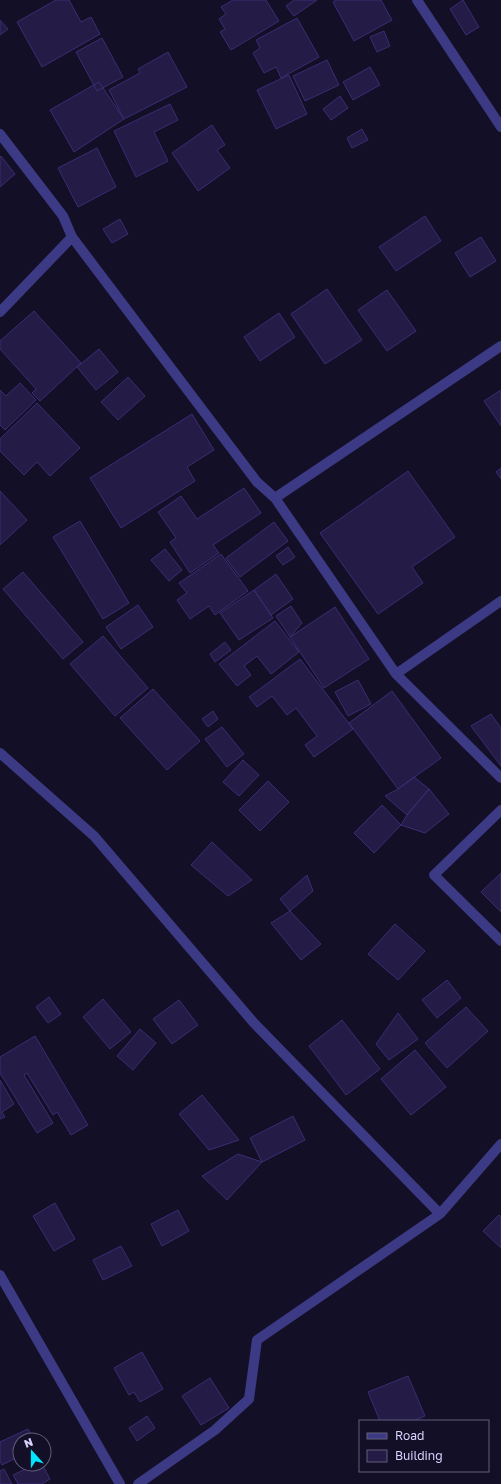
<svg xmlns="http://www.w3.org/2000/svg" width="501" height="1484" font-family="'Golos Text',sans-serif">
<rect width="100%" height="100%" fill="#130f26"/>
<path fill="#241b47" stroke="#3b2d73" d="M56,0H69L81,22L91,17L100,34L42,67L17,22Z
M233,0H266L279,21L231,50L220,32L225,29L219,19L226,14L221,7Z
M294,0H317L294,16L286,6Z
M336,0H381L392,20L354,41L333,2Z
M463,0L479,27L466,35L450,9Z
M297,18L319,57L281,78L276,67L264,73L253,53L260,48L256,40Z
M0,20L8,29L0,35Z
M384,31L390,46L377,52L370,37Z
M102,38L123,77L97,91L76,52Z
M168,52L187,87L124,119L109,90L140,73L138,69Z
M327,60L339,85L305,101L293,76Z
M370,67L380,85L353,100L343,82Z
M289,75L307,114L276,129L257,90Z
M99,82L124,119L74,152L50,110Z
M340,96L348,108L331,120L323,109Z
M170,104L178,120L154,132L168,161L136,177L114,131Z
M212,125L225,145L217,150L230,168L198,191L172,153Z
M362,129L368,140L352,148L347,138Z
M97,148L116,187L78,207L58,168Z
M1,156L15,174L0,187V157Z
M425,216L441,241L396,271L379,247Z
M120,219L128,234L112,243L103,229Z
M481,237L496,261L470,277L455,253Z
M327,289L362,340L325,364L291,314Z
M387,290L416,331L387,351L358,310Z
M34,311L81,363L40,401L32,393L36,389L0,349V341Z
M279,313L295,337L260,361L244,337Z
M99,349L118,372L96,390L77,367Z
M128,377L145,396L118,420L101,402Z
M20,383L36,400L5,430L0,425V390L6,396Z
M501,390V426L484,401Z
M37,403L80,448L50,476L37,462L24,475L0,451V439Z
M192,414L214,450L187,467L195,481L121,528L90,478Z
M501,468V479L496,472Z
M408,471L455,537L412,567L423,583L378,614L320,533Z
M244,488L261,513L213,545L219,553L190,573L170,542L176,538L158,512L181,496L197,519Z
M0,491L27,520L0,545Z
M80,521L129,603L103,619L53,537Z
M274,522L288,541L240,577L226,558Z
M288,547L295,557L283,565L276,556Z
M165,549L182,570L169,581L151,560Z
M221,554L248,591L215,615L209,606L190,619L177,600L187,593L179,583Z
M23,572L83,642L63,659L3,589Z
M276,574L293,599L271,615L254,590Z
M254,590L273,618L239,640L220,613Z
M138,605L153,627L121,649L106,627Z
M291,606L302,623L290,637L276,616Z
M335,607L369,659L324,688L290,637Z
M275,621L299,652L271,674L257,656L244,666L251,675L237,686L219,664Z
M103,636L148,688L115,716L70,664Z
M225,642L231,650L215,662L210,654Z
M300,659L353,729L314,757L305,745L317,736L296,708L287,715L272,696L257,707L249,697Z
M358,680L371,704L348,716L335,692Z
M153,689L200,741L167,770L120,718Z
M392,691L441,758L398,789L349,723Z
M213,711L218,719L208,727L202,719Z
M491,714L501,728V766L471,726Z
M222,727L244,754L227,767L205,739Z
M243,760L259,775L239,796L223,782Z
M414,777L429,789L407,815L385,796L398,789Z
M268,781L289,802L260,831L239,810Z
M429,789L449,814L425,833L401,825L407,815Z
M382,805L401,825L374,853L354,833Z
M212,842L252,880L228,896L191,865Z
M501,873V912L481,892Z
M307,875L313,891L290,911L280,899Z
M290,911L321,944L301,960L271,923Z
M395,924L425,951L398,980L368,954Z
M447,980L461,998L437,1018L422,1000Z
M49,997L61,1014L48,1023L36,1007Z
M103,999L131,1032L110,1049L83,1017Z
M179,1000L198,1025L172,1044L153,1019Z
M466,1007L488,1031L447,1068L425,1043Z
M398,1013L418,1039L389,1060L376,1044Z
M342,1020L380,1069L346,1095L309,1046Z
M140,1029L156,1043L133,1070L117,1056Z
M35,1036L88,1125L71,1135L57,1112L53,1115L27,1073L24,1075L53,1123L37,1133L0,1073V1057Z
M415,1050L446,1087L411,1115L381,1079Z
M0,1080L14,1104L2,1112L5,1117L0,1119Z
M202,1095L239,1140L209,1150L179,1114Z
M293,1116L305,1140L262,1162L250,1138Z
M238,1154L262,1162L227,1200L202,1176Z
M55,1203L75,1239L54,1251L33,1216Z
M178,1210L189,1231L162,1246L151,1224Z
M499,1215L501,1217V1248L483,1231Z
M121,1246L132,1266L103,1280L93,1260Z
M142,1352L163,1389L140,1402L134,1392L129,1395L114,1368Z
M408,1376L425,1416L413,1421H380L368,1392Z
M210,1378L229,1408L201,1425L182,1396Z
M147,1416L155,1428L137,1441L129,1428Z
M28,1429L34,1440H20V1456L2,1465L0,1461V1442Z
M36,1464H42L50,1479L42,1484H18L13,1475Z
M4,1469L12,1484H0V1471Z"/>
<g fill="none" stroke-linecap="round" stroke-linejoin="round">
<path stroke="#3d3a85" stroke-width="10" d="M417,0L501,127
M0,134L63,216L72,237L257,482L275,498L396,674L501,778
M0,312L72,237
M275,498L501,346
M396,674L501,601
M0,753L94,836L254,1023L440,1214
M501,810L434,875L501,941
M0,1275L120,1484
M138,1484L215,1430L249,1399L257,1340L440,1214L501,1144"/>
</g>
<rect x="359" y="1420" width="130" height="52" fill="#130f26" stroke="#625e7d"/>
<rect x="367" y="1433" width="20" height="6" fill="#3d3a85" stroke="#625e7d"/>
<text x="395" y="1440" font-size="12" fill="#d9d4ff">Road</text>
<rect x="367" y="1450" width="20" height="12" fill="#241b47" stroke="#625e7d"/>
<text x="395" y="1460" font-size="12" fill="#d9d4ff">Building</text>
<g transform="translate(32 1452) rotate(339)"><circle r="19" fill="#130f26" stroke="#625e7d"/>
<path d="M0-3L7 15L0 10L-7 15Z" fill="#00e5ff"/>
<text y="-6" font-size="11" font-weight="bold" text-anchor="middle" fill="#d9d4ff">N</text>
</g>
</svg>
